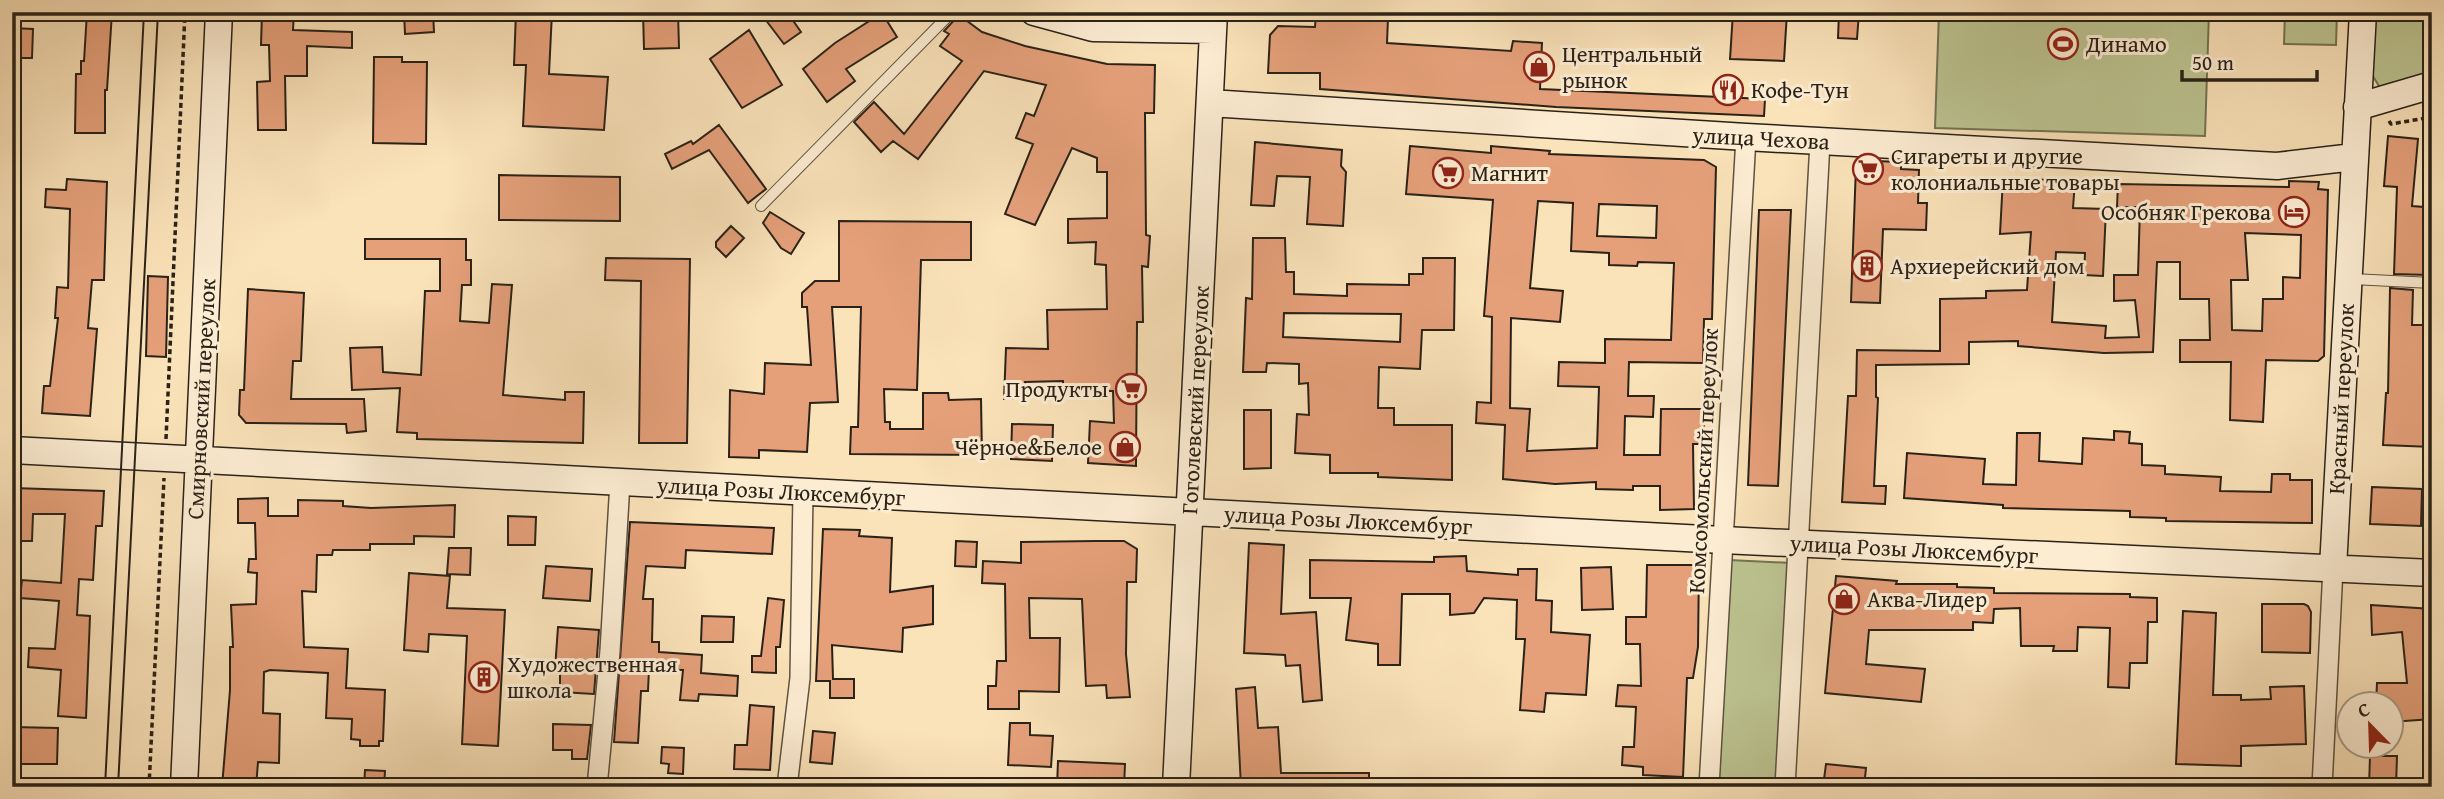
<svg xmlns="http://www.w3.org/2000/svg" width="2444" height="799" font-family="'Gentium Book Plus',serif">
<rect width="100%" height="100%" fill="#fae2b9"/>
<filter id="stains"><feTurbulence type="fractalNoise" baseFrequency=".00286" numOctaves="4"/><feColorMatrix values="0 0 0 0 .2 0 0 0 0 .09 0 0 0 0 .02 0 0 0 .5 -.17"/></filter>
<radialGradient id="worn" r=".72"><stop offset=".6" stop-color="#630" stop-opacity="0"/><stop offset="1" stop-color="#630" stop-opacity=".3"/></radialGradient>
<path fill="#bcc491" stroke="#737354" stroke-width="2" d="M1939,12H2209L2205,136L1935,128Z
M2285,12H2337L2336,45L2284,44Z
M2374,12H2432V79L2390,87L2379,86L2371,73Z
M1729,560L1791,563L1778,787H1716Z"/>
<path fill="#e5a07a" stroke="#2a2218" stroke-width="2" fill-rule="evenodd" d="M87,12H112L107,90H105V133H75L76,74H81V61H84Z
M262,12H294L293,30L352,32V48L307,46V76H285L286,130H258L257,82L270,81L269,45H261Z
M404,12H433L434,32L405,34Z
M516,12H552L549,74L608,77L604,130L523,126L526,65H514Z
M643,12H678L679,48L644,49Z
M774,12H787L801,32L784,44L765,19Z
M1316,12H1346V19L1388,18L1387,43L1511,51L1513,41L1542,43L1540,89L1765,99L1764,116L1556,107L1320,89V73H1268L1270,35L1278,26L1315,27Z
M1733,12H1787L1784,61L1730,59Z
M1839,12H1859L1857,39L1838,38Z
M882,13L897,37L846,69L855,81L827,102L803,69L835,43Z
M959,15L982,32L1025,46L1107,64L1155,65L1154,113H1145L1146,235L1150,236L1148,267L1142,266L1143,322H1137L1136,466L1088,463L1090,421L1114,423L1113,391H1063V381L1025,382V399H1004L1006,348L1048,349L1047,310L1107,309L1106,265L1095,264L1096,242L1068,243V219L1107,218V172H1097V158L1072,148L1035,225L1005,214L1033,144L1016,138L1026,113L1034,116L1046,85L984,71L918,159L893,141L881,152L854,122L874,102L904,134L962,61L940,46L949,34L944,31Z
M12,28L33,29L32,58H12Z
M749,30L782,85L742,108L710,59Z
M374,57H402V62H427L426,144L373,143Z
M719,125L766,189L748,203L709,150L672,169L665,154L691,141L693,144Z
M2388,136L2418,139L2412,206L2424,207V249H2430L2429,275L2394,274L2397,187L2384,186Z
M1255,142L1342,150L1341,166L1346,172L1343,226L1307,224L1310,177L1277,176L1274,206L1251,205Z
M1410,146L1491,153V146L1550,151L1549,154L1704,160L1716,167L1712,319H1704L1703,363L1629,362L1628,396H1654L1653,417L1625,416L1624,455H1660L1661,409H1704V444H1693L1694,509L1660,510V486H1633V490L1596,489V482L1555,484L1503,479L1505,425L1476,423L1477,402L1491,403L1492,317L1484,316L1493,200L1406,194ZM1538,201L1573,203L1571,251L1609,253V265L1637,266L1638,262L1674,263L1671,340L1605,339V363L1559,362L1558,386L1599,387L1597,448L1527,451L1530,409L1510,408L1511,318L1560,322L1563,291L1530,288ZM1599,204L1657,206L1656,238L1597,236Z
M1875,161L1901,162V169L1919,170L1918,203H1927L1926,230L1883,229L1880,303L1851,302L1856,166L1875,167Z
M499,175L620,177V221L499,220Z
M2003,178L2075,181L2073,208L2106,209L2103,276L2084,275L2085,253L2056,252L2052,322L2106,326L2105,338L2139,337L2135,300L2114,301V275H2138L2140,207H2117L2118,184L2289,187V181L2319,182L2318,189L2328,190L2324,356L2318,361L2266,360L2263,422L2230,420L2231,362H2180V340H2210L2209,299H2180V262H2157L2153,352L2104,353L2018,346V341L1969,342V364L1876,365V397L1878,398L1874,486H1886L1885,504L1842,502L1848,396H1856L1857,350L1940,351V299L1986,298V291L2027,290L2031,232L2000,234ZM2245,233L2301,235L2300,278L2283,277V299H2263L2262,331L2232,330L2231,280H2248Z
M67,179L107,182L104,280H92L88,328L97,329L90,416L42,413L44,386H50L58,318H55L57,287L68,288L70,209L45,207L46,189L66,190Z
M1759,210H1791L1778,486L1748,485Z
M770,212L804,233L791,254L781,248L763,223Z
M839,221L971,222V260H921L917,390L884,389L885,422H890V429H923V393H948L949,400L981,399L982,455L850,454L851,427H858L861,307H832L838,402L810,403L807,452L759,450V458L729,457L730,390L764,394L765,363L811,365L807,307H802V293L815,281H839Z
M731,226L744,238L726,257L716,247V242Z
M1253,238H1285L1286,272H1294V294L1347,296V284L1409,285V274H1423V258H1455L1454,330H1422L1420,369L1379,367L1378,408H1394V425H1452V480L1378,477V473H1330V455L1295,453L1297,414L1309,415L1308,383L1299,384V364L1267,363L1266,372H1243L1246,298L1252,299ZM1284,313L1401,314L1400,342L1283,337Z
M365,239H466V260H471V285H462L460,321L489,323L492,284L512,285L503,395L565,400V392H584L583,443L417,439V433L397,432L400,388L352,390L350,348L382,347L383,372L421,375L425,291H440V259H365Z
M606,258L690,259L687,443H639L641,281L605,280Z
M148,276L168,277L166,357L146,356Z
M2390,288L2413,290L2412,325H2429L2427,368H2432V447L2383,445L2386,393H2388Z
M248,289L304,293L301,361H293L291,399H364L366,431L347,433L346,424L246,423L239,415L240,390H244Z
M1244,410H1271V468L1244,469Z
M1012,424L1053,425L1052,461L1011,459Z
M2114,431L2130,432L2129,443L2142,444V465L2165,466V474L2221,477L2220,491L2271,492L2272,474H2290V480H2312V523L2166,521V518L2130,517V511L2003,508V505L1904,498L1907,453L1985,459L1983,484L2016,485L2017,433H2040L2039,461L2082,464L2083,438L2114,440Z
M2372,487L2422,489L2421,526L2370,524Z
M13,488L104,491L102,526H96L93,580L79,579L77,615L90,616L86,718L58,716L61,670L28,667L29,648L55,649L59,601L20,598L22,580L61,583L65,514H33L32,541H12Z
M268,498V516H298V500L343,501V506L371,508L455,505L454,537L414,536V544H370V550H333L332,555H317L316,592L302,591L304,647L348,649L346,688L385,690L383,741H379V746H360V740L351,739L352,719L326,718L328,673L270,670L264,672L263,713L280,714L279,763L258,762L256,787H222L230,690V647H233L231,605L256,604L257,573L248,572L249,559H256L255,523H238V499Z
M508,516L536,517L535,545H508Z
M630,522L774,528L772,554L686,550L685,568L646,566L643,599H653L652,642H659V652L702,655L701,673L738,676L737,696L699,694L698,701L680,700L683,670L649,669L648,691H641L638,743L614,742Z
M823,529L860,530L859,536L892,538L890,592L933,586V624L903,628L902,652L832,645L833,679H854V698H830V681H816Z
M956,541L977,542L976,567L955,566Z
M1096,541H1124L1137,549L1136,582H1127L1126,654L1130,697L1107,698L1106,685L1086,686L1082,599L1029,598L1030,638H1060L1059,692L1019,691V709H988V686H996L997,661H1006L1005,584L982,583L983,561L1021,563V542Z
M1249,543L1284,545L1281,614L1316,612L1322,700L1303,702L1300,665L1286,666L1285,655L1244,653Z
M449,548H471L470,575L447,574Z
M1466,556L1467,571L1518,575V569H1537L1536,600L1552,601L1551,632L1590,635L1586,695L1546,693L1544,712L1520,710L1525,639H1516L1517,600L1484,598L1474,613L1450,615V594H1402L1400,665H1378V644L1346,640L1351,598H1310V560L1434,562V557Z
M1647,565H1699L1698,647L1693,678H1687L1683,777L1643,775V767L1622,765L1623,747H1634L1636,707L1616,706L1618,685L1641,686L1640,644H1626V617H1646Z
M546,566L592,569L590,601L543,598Z
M1611,567L1613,609L1582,610L1581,568Z
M409,573L450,576L447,608L505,610L498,746L462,744L467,636L429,634L428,652L404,650Z
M1836,576L1897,581L1896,584H1957V587L1994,588V593L2130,594V597L2157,598V622H2148L2147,663H2130L2129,688L2108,687L2110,628L2078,627L2077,651H2053L2054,646H2021L2020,608L1994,609L1993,623L1973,622V630H1869L1866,664L1925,669L1921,702L1825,693Z
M768,598L784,600L780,647H776V673L752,672V656H761Z
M2262,604H2304L2308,606L2311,612L2310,653L2262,652Z
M2371,605L2432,609V649H2423L2425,689H2432V719L2391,722V704H2376L2377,683H2407L2402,632L2372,635Z
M2183,611L2216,613L2213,695H2241V700L2271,699L2270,687L2304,686L2306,744L2241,746V766L2176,764Z
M702,616L734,617L733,642H701Z
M558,627L599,630L594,694L560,692V669H555Z
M1255,687L1258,728L1278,727L1281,773H1369V787H1241L1236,689Z
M750,705L774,707L770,770L734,769L735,745H747Z
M1010,723H1030V735L1053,736L1051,767L1008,765Z
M553,724L591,725L587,759H572V750H553Z
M12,727L58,728L57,764H12Z
M813,731L835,733L832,764L810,762Z
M662,747L684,748L683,774L668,773L669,764L661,763Z
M2370,756H2397L2396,787H2369Z
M1058,761L1125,764L1124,787H1057Z
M1826,764L1866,768L1864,787H1823Z
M365,770L385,771L384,787H364Z"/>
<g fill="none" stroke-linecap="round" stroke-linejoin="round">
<g stroke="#5e5240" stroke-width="12">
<path id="lane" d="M761,206L952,12
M2352,279L2432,283"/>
</g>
<g stroke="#5e5240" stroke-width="22">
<path id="street" d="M597,787L610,651L620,482
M787,787L800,678L803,493
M1709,787L1746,137
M1785,787L1820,142
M2322,787L2333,568"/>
</g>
<g stroke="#2a2218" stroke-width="29">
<path id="secondary" d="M1034,12L1093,28L1213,30
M1210,103L1746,137L2277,166L2354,157
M2357,107L2432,85
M12,450L1723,540L2432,573
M2333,568L2363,12
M184,787L219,12
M1176,787L1214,12"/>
</g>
<path stroke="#2a2218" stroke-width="3.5" stroke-dasharray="5 3.5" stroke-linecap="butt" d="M2383,18L2398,12
M2389,121L2391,124L2432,117
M166,439L185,12
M149,787L164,478"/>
<use href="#lane" stroke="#fcecd2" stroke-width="10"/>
<use href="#street" stroke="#fcecd2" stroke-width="19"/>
<use href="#secondary" stroke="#fcecd2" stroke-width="26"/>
<path stroke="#2a2218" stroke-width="2" d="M105,787L144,12
M118,787L158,12"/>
</g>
<defs>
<g id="stadium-ring" transform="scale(1.575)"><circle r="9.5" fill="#fcecd2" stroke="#8f2418" stroke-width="1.5"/><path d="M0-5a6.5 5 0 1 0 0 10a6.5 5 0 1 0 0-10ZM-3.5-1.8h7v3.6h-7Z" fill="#8f2418"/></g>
<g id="shop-ring" transform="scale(1.575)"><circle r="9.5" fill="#fcecd2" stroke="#8f2418" stroke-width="1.5"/><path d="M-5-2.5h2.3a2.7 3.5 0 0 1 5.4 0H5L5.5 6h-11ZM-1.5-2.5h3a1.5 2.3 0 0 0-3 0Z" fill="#8f2418"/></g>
<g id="restaurant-ring" transform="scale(1.575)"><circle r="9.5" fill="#fcecd2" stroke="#8f2418" stroke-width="1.5"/><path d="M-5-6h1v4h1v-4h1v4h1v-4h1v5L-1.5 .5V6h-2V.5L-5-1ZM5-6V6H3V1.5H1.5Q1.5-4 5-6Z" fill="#8f2418"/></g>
<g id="supermarket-ring" transform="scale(1.575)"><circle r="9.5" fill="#fcecd2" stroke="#8f2418" stroke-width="1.5"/><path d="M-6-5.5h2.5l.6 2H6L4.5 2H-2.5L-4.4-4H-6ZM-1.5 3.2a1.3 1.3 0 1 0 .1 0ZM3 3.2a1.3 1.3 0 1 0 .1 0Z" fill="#8f2418"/></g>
<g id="hotel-ring" transform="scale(1.575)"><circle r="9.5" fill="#fcecd2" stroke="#8f2418" stroke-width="1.5"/><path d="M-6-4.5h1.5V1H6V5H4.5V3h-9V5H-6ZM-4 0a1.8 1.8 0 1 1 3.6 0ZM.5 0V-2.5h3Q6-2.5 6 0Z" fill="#8f2418"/></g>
<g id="building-ring" transform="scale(1.575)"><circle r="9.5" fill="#fcecd2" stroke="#8f2418" stroke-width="1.5"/><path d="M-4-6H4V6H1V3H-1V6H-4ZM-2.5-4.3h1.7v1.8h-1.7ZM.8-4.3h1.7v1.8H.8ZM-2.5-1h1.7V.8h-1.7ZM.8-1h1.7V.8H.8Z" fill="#8f2418"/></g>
</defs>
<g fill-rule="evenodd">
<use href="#stadium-ring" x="2063" y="44"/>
<use href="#shop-ring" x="1539" y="67"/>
<use href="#restaurant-ring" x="1728" y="90"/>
<use href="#supermarket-ring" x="1868" y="169"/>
<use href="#supermarket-ring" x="1448" y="173"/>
<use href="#hotel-ring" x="2294" y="212"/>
<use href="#building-ring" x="1867" y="266"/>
<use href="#supermarket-ring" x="1131" y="389"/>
<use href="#shop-ring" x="1125" y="447"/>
<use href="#shop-ring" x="1844" y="599"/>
<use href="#building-ring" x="484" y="677"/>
</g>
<g text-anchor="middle" stroke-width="6" stroke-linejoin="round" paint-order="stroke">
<g font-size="23" fill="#2a2218" stroke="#fcecd2" text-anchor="start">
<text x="2086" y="52">Динамо</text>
<text x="1562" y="62">Центральный<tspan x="1562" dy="26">рынок</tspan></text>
<text x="1751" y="98">Кофе-Тун</text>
<text x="1891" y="164">Сигареты и другие<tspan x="1891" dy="26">колониальные товары</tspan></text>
<text x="1471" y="181">Магнит</text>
<text x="2271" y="220" text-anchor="end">Особняк Грекова</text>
<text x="1890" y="274">Архиерейский дом</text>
<text x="1108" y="397" text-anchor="end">Продукты</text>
<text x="1102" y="455" text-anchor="end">Чёрное&amp;Белое</text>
<text x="1867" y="607">Аква-Лидер</text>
<text x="507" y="672">Художественная<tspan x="507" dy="26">школа</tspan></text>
</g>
<g font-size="23" fill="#2a2218" stroke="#fcecd2">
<text transform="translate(1761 138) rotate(3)" y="8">улица Чехова</text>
<text transform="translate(201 399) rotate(-87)" y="8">Смирновский переулок</text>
<text transform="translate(2341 399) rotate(-87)" y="8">Красный переулок</text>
<text transform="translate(1195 400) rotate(-87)" y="8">Гоголевский переулок</text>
<text transform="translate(1703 461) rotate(-87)" y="8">Комсомольский переулок</text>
<text transform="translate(781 491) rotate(3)" y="8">улица Розы Люксембург</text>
<text transform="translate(1348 520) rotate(3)" y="8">улица Розы Люксембург</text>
<text transform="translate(1914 549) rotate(3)" y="8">улица Розы Люксембург</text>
</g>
</g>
<rect width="2444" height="799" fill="none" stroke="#fae2b9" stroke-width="42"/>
<rect x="14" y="14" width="2416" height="771" fill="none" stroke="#2a2218" stroke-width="3.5"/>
<rect x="21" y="21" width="2402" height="757" fill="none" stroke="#2a2218" stroke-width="2"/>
<g transform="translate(2370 725) rotate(337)"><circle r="33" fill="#fcecd2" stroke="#a89b88" stroke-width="2"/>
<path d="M0-5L12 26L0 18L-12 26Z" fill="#8f2418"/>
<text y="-10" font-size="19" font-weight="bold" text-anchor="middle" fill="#2a2218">С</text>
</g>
<path d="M2182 70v10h135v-10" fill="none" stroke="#2a2218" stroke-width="3.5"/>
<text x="2192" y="70" font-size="21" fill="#2a2218" stroke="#fcecd2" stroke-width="5" paint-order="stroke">50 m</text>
<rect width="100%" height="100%" filter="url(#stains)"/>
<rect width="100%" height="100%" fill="url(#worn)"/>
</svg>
